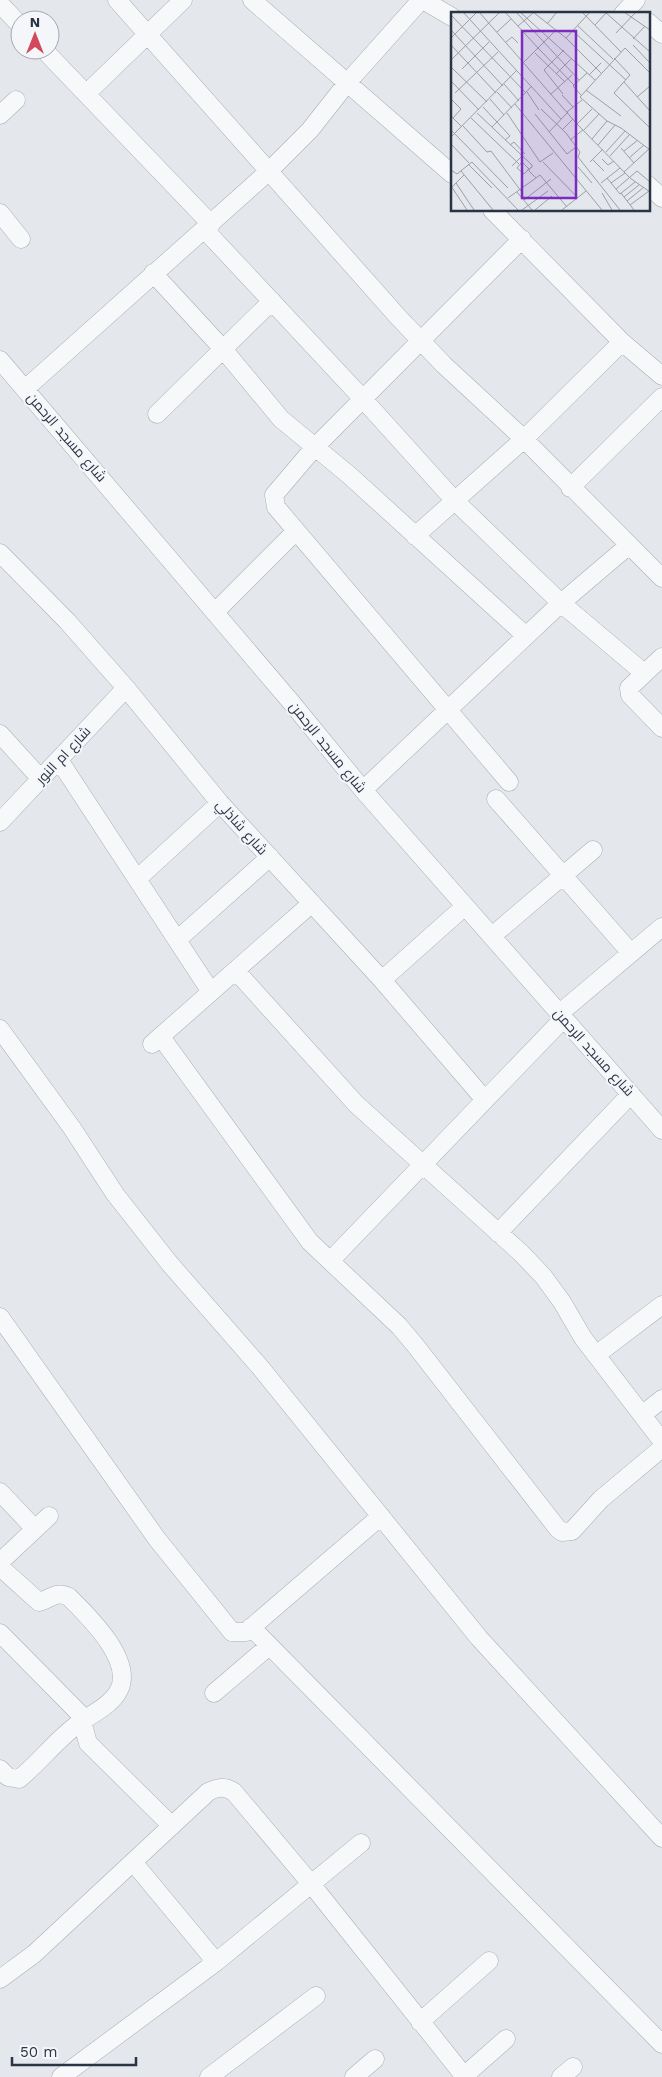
<svg xmlns="http://www.w3.org/2000/svg" width="662" height="2077" font-family="'Work Sans',Cairo,sans-serif">
<rect width="100%" height="100%" fill="#e4e7ec"/>
<g fill="none" stroke-linecap="round" stroke-linejoin="round">
<g stroke="#a9aeb7" stroke-width="19">
<path id="minor" d="M117,0L399,318L444,365L524,439L662,578
M252,0L452,174
M423,0L452,17
M0,4L20,25
M623,14L636,0
M648,22L662,34
M44,50L211,224
M86,94L183,0
M0,115L16,100
M648,185L662,198
M492,210L622,342L662,376
M0,213L21,239
M205,230L363,399L455,501L561,603L644,673
M153,273L223,349L281,419L349,475L526,636
M0,360L291,702L363,790L662,1130
M25,389L268,172L310,130L347,83L421,0
M157,414L272,301
M570,488L662,397
M415,536L524,439L622,342
M0,553L67,621L126,688L220,803L382,980L485,1100
M215,612L296,531
M662,657L629,688L630,695L662,728
M0,734L41,779
M59,760L211,992
M509,782L276,507L274,495L314,448L522,239
M363,790L561,603L628,546
M496,799L631,953
M0,822L126,688
M137,879L220,803
M492,936L593,850
M177,940L270,857
M236,971L356,1104L521,1253L543,1276L562,1302L583,1338L662,1441
M382,980L465,906
M560,1013L662,927
M0,1029L72,1128L115,1194L170,1264L260,1367L479,1638L662,1838
M161,1037L310,1242L399,1326L415,1345L558,1529L562,1532L572,1531L601,1499L662,1448
M152,1044L312,903
M498,1233L631,1094
M330,1261L564,1018
M0,1317L157,1539L232,1632H246L381,1516
M596,1355L662,1305
M642,1415L662,1399
M0,1492L35,1529
M0,1562L49,1516
M0,1567L39,1602C51,1599 56,1590 69,1597C88,1616 134,1660 119,1690C111,1706 91,1714 78,1724C56,1740 40,1762 19,1779L8,1777L0,1769
M251,1627L662,2044
M0,1633L80,1714L88,1743L172,1826
M214,1693L269,1646
M133,1862L216,1962
M0,1979L34,1954L208,1792C218,1787 224,1786 234,1792L312,1885L465,2077
M420,2022L489,1961
M464,2076L506,2039
M61,2077L216,1962L361,1843
M209,2077L316,1996
M354,2077L375,2059
M561,2077L573,2067"/>
</g>
<use href="#minor" stroke="#f7f8fa" stroke-width="18"/>
</g>
<g text-anchor="middle" stroke-width="4" stroke-linejoin="round" paint-order="stroke">
<g font-size="14" fill="#2b3445" stroke="#f4f6f9">
<text transform="translate(67 437) rotate(49)" y="5">شارع مسجد الرحمن</text>
<text transform="translate(328 747) rotate(51)" y="5">شارع مسجد الرحمن</text>
<text transform="translate(63 755) rotate(-47)" y="5">شارع ام النور</text>
<text transform="translate(242 827) rotate(48)" y="5">شارع شاذلي</text>
<text transform="translate(594 1052) rotate(48)" y="5">شارع مسجد الرحمن</text>
</g>
</g>
<g transform="translate(451 12)">
<rect width="199" height="199" fill="#e4e7ec"/>
<path fill="none" stroke="#9a9fa9" stroke-width="1" d="M12,0L110,107M28,0L126,112L179,166L199,180M54,0L88,37M65,0L128,68M69,0L144,68M82,0L115,26L150,61M131,0L170,40M154,0L199,40M173,0L199,18M0,3L75,81M96,12L106,0M144,13L155,1M67,14L82,1M127,14L162,47M0,18L52,74M122,19L175,68M46,20L60,7M165,21L185,0M0,26L26,0M115,26L139,0M182,27L194,14M55,30L61,25L67,31M0,33L45,81M182,33L199,51M88,37L123,73M84,41L114,70M163,46L179,63L163,81L199,116M0,48L49,0M73,50L105,18M0,55L36,90M11,57L38,30M199,61L174,36L129,85L156,109L170,116L199,138M105,62L121,46M138,63L150,51M0,69L28,98M173,70L199,99M53,72L68,89M135,78L170,104M46,80L61,96M76,80L88,98M4,81L47,40M100,82L121,63M112,82L93,58L113,38M111,83L122,95M130,83L122,74L136,61M186,85L199,74M0,87L10,97L2,106M39,87L53,103M64,92L151,198M32,95L59,124L54,128M90,97L115,121L129,140L127,145L169,198M116,100L131,88M26,101L81,153V155L79,156V157H77V158L73,162L66,156L71,150L78,157V159L85,166M56,101L89,150L102,141M84,102L116,142L125,135M0,104L11,115M20,106L68,152M126,112L141,97M12,114L36,140L40,139L70,179M41,115L81,74M0,118L57,176M111,118L122,107M133,118L148,102M98,120L117,100M0,125L66,58M141,127L156,109M119,128L132,118M0,132L18,151M59,133L63,130L74,142M147,133L164,113M170,136L183,151M173,139L187,128M155,140L174,119M159,144L179,122M178,146L193,133M151,147L157,153L163,149M142,148L153,159M92,150L127,186M139,150L152,137M17,152L41,176M61,154L72,143M127,155L141,171M0,158L6,162L21,150L67,198M10,159L42,198M173,160L198,137M156,166L169,182L184,170M5,171L23,198M150,171L169,156M160,171L174,161M0,174L16,198M1,175L13,163M165,177L186,159L199,170M66,180L81,198M151,181L161,198M170,181L183,198M173,185L188,173M57,186L89,163L116,195M73,188L100,167M176,189L193,175M179,193L198,179M71,198L97,179M84,198L101,184M111,198L135,179"/>
<path fill="#7b2cbf" fill-opacity="0.15" stroke="#7b2cbf" stroke-width="2.5" d="M71,19H125V186H71Z"/>
<rect width="199" height="199" fill="none" stroke="#2b3445" stroke-width="2.5"/>
</g>
<g transform="translate(35 35)"><circle r="24" fill="#f4f6f9" stroke="#a4a8b1"/>
<path d="M0-4L9 19L0 12L-9 19Z" fill="#d1495b"/>
<text y="-8" font-size="14" font-weight="bold" text-anchor="middle" fill="#2b3445">N</text>
</g>
<path d="M12 2057v8h124v-8" fill="none" stroke="#2b3445" stroke-width="2.5"/>
<text x="20" y="2057" font-size="15" fill="#2b3445" stroke="#f4f6f9" stroke-width="4" paint-order="stroke">50 m</text>
</svg>
